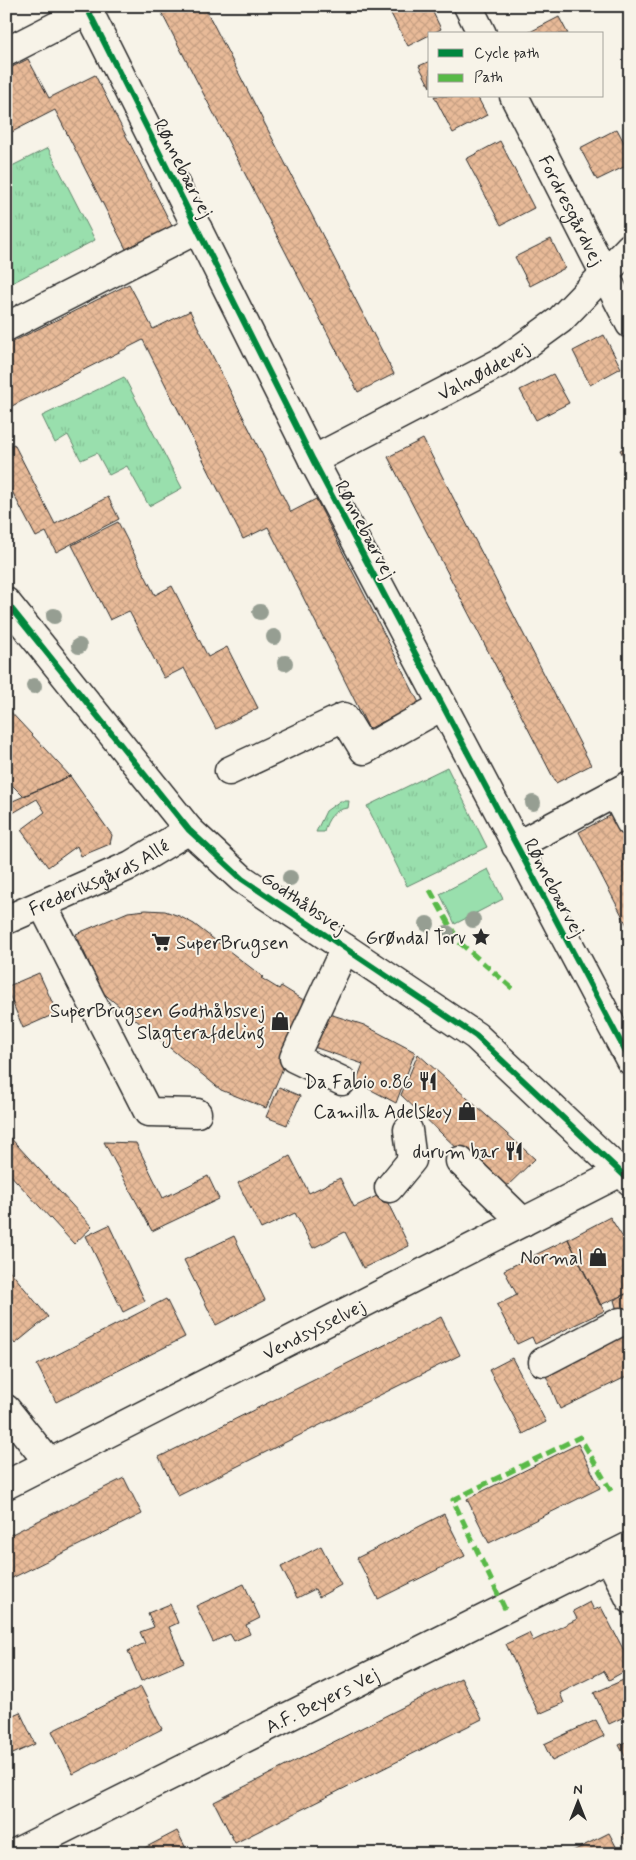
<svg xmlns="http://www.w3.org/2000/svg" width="636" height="1860" font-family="Mynerve,sans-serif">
<defs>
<pattern id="grass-tufts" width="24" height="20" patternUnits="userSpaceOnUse" patternTransform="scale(1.25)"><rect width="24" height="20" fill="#99dfad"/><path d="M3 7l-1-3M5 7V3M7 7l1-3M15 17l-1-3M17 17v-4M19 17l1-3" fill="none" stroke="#84c095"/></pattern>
<pattern id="building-cross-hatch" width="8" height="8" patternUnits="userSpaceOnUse" patternTransform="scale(1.25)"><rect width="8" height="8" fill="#e8ba98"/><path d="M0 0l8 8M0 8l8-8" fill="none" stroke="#c7a083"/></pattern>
</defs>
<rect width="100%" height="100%" fill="#f7f3e8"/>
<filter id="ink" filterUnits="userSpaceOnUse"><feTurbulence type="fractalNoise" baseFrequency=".02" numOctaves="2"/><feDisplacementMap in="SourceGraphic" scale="10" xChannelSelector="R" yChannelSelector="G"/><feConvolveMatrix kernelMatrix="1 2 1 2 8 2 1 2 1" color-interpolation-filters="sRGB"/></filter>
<g filter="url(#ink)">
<path fill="url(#grass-tufts)" stroke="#62856c" d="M48,148L95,240L6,286V169Z
M124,377L182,488L149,506L127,466L109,475L97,453L81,460L68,435L55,443L42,416Z
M447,767L487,847L407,886L367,806Z
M340,801H349L348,808C334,809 327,819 324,832H316L326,811Z"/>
<path fill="#99dfad" stroke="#62856c" d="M488,869L503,899L455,924L440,894Z"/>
<path fill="url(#building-cross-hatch)" stroke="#2b2b2b" d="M158,6H204L394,374L358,392Z
M387,6H430L441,29L408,46Z
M559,17L568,34H526Z
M28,59L49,98L95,75L173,228L127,251L55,110L6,135V70Z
M430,61V87L419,66Z
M434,96H477L487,115L453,133Z
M617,129L630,154V164L597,180L580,148Z
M500,141L534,208L501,225L466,159Z
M551,239L565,268L530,286L515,257Z
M129,284L153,329L190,311L291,512L316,499L419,703L369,729L268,527L243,539L143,340L6,409V345Z
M604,335L621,368L590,385L573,351Z
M553,374L569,403L536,420L520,390Z
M423,439L591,765L556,783L388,457Z
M14,444L55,524L108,497L119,519L56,552L46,532L36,537L6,480V448Z
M630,445V468L620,450Z
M118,522L155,595L172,586L208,657L227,647L258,708L216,729L184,668L164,678L129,611L110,620L72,545Z
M6,707L70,776L23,796L6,779Z
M70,776L112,835L110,844L81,856L77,846L48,867L21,830L45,812L37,799L6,817V804Z
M615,813L630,842V931L579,832Z
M146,910L165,911L179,916L194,924L263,977L261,978L279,989L281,986L310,1004L266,1108L221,1090L102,992L76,934L128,912Z
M39,973L57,1013L23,1028L6,987Z
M320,1011L364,1025L415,1052L396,1103L356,1082L363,1064L308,1045Z
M418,1054L535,1159L502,1191L401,1095Z
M279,1087L300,1096L287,1125L266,1117Z
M6,1133L92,1227L74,1244L6,1170Z
M104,1142L136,1143L163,1198L208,1176L219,1199L152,1231Z
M290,1156L309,1193L340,1178L354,1207L383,1193L409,1246L363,1268L345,1232L313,1248L295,1213L261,1229L238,1183Z
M610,1217L630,1249V1292L600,1305L568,1239Z
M109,1225L145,1301L123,1312L86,1236Z
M234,1236L265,1300L216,1325L184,1260Z
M568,1239L604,1311L535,1344L532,1337L517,1344L497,1305L517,1295L504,1270Z
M6,1266L48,1317L15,1344L6,1333Z
M630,1292V1375L560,1409L544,1371L620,1322L614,1300Z
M166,1299L185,1337L56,1402L37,1365Z
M441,1317L460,1355L178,1496L159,1457Z
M512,1358L546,1422L523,1434L489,1370Z
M578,1444L600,1488L489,1543L467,1499Z
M124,1478L142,1514L6,1581V1537Z
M444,1514L465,1556L378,1599L357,1558Z
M321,1546L341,1585L319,1597L315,1589L297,1598L281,1567Z
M244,1584L260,1618L246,1625L250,1634L234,1641L230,1634L213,1642L196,1606Z
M590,1602L594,1610L601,1607L630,1662V1668L609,1680L604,1671L560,1693L564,1703L539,1714L506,1644L529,1633L533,1641L577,1619L573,1611Z
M170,1604L178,1623L169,1627L184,1662L141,1681L128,1651L145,1643L140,1632L154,1627L148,1613Z
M630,1677V1714L609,1724L594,1693Z
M461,1678L482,1719L235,1843L214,1802Z
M141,1687L162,1729L73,1774L52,1731Z
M20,1712L35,1744L6,1757V1718Z
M596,1720L604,1736L552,1761L544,1744Z
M630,1740V1766L619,1745Z
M630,1830V1849L622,1834Z
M177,1831L189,1854H133Z
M609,1833L620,1854H567Z"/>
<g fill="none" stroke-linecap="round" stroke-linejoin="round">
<g stroke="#2b2b2b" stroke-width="31">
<g id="minor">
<path d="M86,6L313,460L630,1060"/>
<path d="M468,6L482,34"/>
<path d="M6,52L88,10"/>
<path id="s1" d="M514,96L630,324"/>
<path d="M6,327L198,229"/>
<path id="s2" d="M313,460L505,360L560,320L630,247"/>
<path d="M6,602L189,830L242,879L476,1036L630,1181"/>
<path d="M229,771L344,717L364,750L442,706"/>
<path d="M615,793L630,822"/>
<path d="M516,846L630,785"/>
<path d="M42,904L148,1112L197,1113"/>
<path id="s3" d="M6,920L131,865L189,830"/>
<path d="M342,1081L294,1058L345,948"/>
<path d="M460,1161L523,1222"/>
<path d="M389,1188L412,1160L408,1130"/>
<path d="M543,1362L620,1322"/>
<path d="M6,1409L49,1463"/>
<path id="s4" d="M6,1485L621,1172"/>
<path d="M609,1557L630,1599"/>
<path id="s5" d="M13,1854L630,1546"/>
</g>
</g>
<use href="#minor" stroke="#f7f3e8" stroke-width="28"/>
<path stroke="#58b947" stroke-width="5" stroke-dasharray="10 5" stroke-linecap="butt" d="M430,890L459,942L513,989
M505,1609L453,1500L580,1437L611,1491"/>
<g stroke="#f7f3e8" stroke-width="9">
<path id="cycleway" d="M86,6L313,460L630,1060
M6,602L189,830L242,879L476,1036L630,1181"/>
</g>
<use href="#cycleway" stroke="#00873e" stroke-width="6"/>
</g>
<g fill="#969e92">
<circle cx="260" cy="612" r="8"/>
<circle cx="54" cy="616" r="8"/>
<circle cx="274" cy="637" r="8"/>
<circle cx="79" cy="646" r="8"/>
<circle cx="285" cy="663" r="8"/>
<circle cx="34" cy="686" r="8"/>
<circle cx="533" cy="803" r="8"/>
<circle cx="290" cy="878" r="8"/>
<circle cx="473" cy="920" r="8"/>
<circle cx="427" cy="924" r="8"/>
<circle cx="447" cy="933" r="8"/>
</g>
</g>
<defs>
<g id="sight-bare" transform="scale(1.5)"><path d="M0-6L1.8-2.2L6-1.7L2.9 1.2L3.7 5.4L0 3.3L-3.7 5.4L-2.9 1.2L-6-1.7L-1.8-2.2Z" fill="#2b2b2b" stroke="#f7f3e8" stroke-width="2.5" paint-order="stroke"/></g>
<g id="supermarket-bare" transform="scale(1.5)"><path d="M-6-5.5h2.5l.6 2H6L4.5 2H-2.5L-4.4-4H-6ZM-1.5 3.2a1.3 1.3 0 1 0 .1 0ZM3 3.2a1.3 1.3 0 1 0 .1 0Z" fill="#2b2b2b" stroke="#f7f3e8" stroke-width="2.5" paint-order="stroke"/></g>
<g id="shop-bare" transform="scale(1.5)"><path d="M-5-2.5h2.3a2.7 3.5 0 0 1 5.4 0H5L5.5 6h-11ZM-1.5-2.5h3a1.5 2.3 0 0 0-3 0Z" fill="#2b2b2b" stroke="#f7f3e8" stroke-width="2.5" paint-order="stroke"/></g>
<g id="restaurant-bare" transform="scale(1.5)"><path d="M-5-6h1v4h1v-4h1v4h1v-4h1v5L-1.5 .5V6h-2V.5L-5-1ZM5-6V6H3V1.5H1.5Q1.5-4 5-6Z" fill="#2b2b2b" stroke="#f7f3e8" stroke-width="2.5" paint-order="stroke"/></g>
</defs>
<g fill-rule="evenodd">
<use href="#sight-bare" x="481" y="937"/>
<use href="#supermarket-bare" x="161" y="942"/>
<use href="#shop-bare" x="280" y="1021"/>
<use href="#restaurant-bare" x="428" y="1081"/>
<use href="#shop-bare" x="467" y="1111"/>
<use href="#restaurant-bare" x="514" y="1151"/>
<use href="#shop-bare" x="598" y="1257"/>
</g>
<g text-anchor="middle" stroke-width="4" stroke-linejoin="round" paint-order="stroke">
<g font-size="19" fill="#2b2b2b" stroke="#f7f3e8">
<text transform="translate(184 168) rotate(63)" y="7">Rønnebærvej</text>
<text dy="7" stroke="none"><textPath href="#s1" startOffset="128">Fordresgårdvej</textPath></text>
<text dy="7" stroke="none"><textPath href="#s2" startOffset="192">Valnøddevej</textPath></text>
<text transform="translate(366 529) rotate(62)" y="7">Rønnebærvej</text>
<text dy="7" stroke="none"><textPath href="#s3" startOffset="102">Frederiksgårds Allé</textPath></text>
<text transform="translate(555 887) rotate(62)" y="7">Rønnebærvej</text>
<text transform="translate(304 902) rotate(34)" y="7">Godthåbsvej</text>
<text dy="7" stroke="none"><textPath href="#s4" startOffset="345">Vendsysselvej</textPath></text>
<text dy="7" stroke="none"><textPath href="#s5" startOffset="345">A.F. Beyers Vej</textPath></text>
</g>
<g font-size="19" fill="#2b2b2b" stroke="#f7f3e8" text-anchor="end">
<text x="466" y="944">Grøndal Torv</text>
<text x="176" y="949" text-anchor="start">SuperBrugsen</text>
<text x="265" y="1017">SuperBrugsen Godthåbsvej<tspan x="265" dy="22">Slagterafdeling</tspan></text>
<text x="413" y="1088">Da Fabio o.86</text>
<text x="452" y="1118">Camilla Adelskoy</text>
<text x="499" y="1158">durum bar</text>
<text x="583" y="1264">Normal</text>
</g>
</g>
<rect width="636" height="1860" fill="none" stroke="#f7f3e8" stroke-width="25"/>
<rect x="12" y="12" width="611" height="1835" fill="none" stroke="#2b2b2b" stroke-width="2" filter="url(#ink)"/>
<rect x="428" y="32" width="175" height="65" fill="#f7f3e8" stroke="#a5a39c"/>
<rect x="438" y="49" width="25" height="8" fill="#00873e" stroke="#a5a39c"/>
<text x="474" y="58" font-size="15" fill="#2b2b2b">Cycle path</text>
<rect x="438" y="74" width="25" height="8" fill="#58b947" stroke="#a5a39c"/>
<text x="474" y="82" font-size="15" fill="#2b2b2b">Path</text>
<g transform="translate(578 1802)" stroke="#f7f3e8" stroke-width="4" paint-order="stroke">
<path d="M0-4L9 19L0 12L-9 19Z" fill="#2b2b2b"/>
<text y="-8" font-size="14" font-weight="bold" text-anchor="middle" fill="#2b2b2b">N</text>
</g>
</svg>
